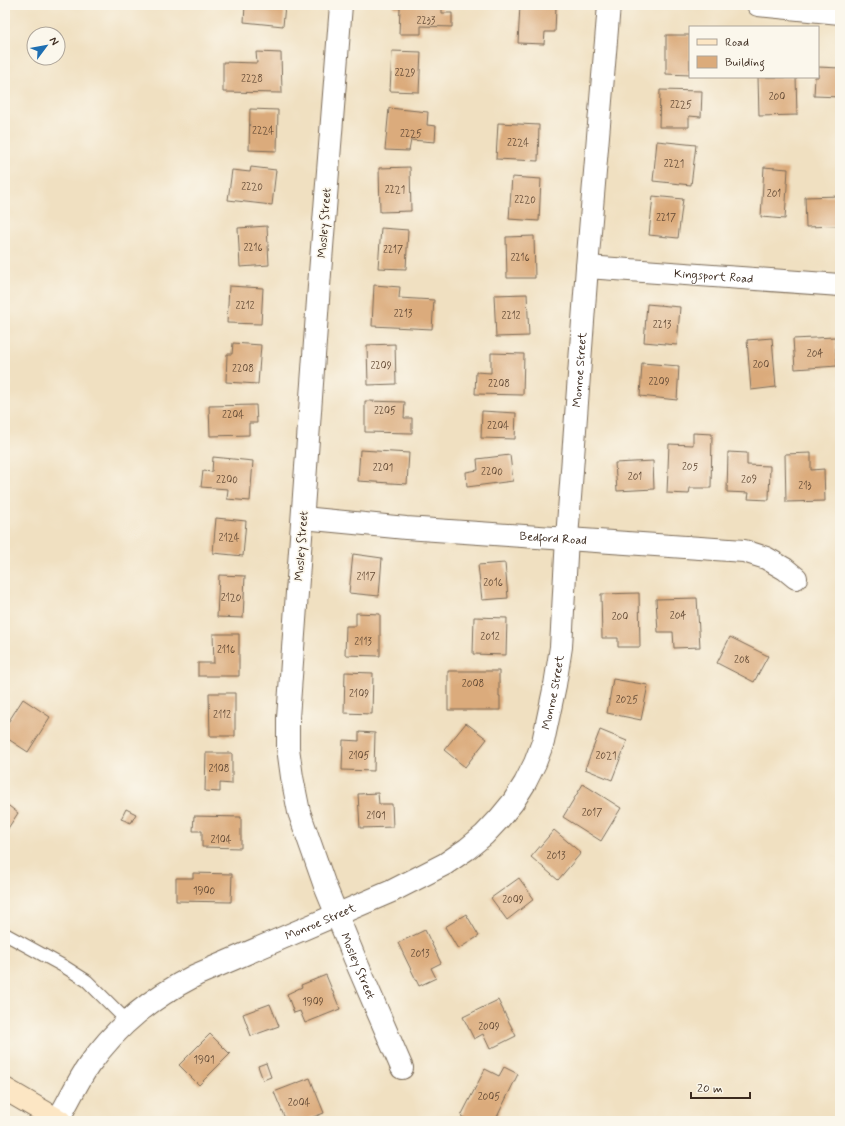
<svg xmlns="http://www.w3.org/2000/svg" width="845" height="1126" font-family="Mynerve,sans-serif">
<rect width="100%" height="100%" fill="#fbf7ec"/>
<filter id="ink" filterUnits="userSpaceOnUse"><feTurbulence type="fractalNoise" baseFrequency=".025" numOctaves="2"/><feDisplacementMap in="SourceGraphic" scale="8" xChannelSelector="R" yChannelSelector="G"/><feConvolveMatrix kernelMatrix="1 2 1 2 8 2 1 2 1" color-interpolation-filters="sRGB"/></filter>
<filter id="wash" filterUnits="userSpaceOnUse"><feTurbulence type="fractalNoise" baseFrequency=".012" numOctaves="4" result="noise"/><feDisplacementMap in="SourceGraphic" scale="16" xChannelSelector="R" yChannelSelector="G"/><feGaussianBlur stdDeviation="0.9" result="paint"/><feColorMatrix in="noise" values="0 0 0 0 0 0 0 0 0 0 0 0 0 0 0 0 0 1.4 0 .05"/><feComposite in="paint" operator="in"/></filter>
<g filter="url(#wash)">
<rect width="100%" height="100%" fill="#f0e0c1"/>
<g id="blocks">
<path fill="#dbab7b" d="M245,5H285L283,26L244,22Z
M394,5H442V13H452V27L421,26V34H399L400,8H394Z
M520,5L556,6L555,32H545L544,44L518,43Z
M666,35H690V75L666,74Z
M392,51L421,52L419,92L390,91Z
M256,52L281,53L282,93L223,92V62L257,63Z
M818,67L840,68V97L814,96L815,77H818Z
M758,77H796L797,115L759,116Z
M660,90L702,91L701,117L689,116V127H659Z
M389,108L428,112L427,125L436,126L435,142L411,140L409,151L385,150Z
M250,109L278,110L277,151L249,150Z
M498,123L539,125L538,161L496,159Z
M657,141L696,145L691,185L653,181Z
M251,167L276,170L272,205L228,200L232,170L250,172Z
M410,167L411,211L380,212L379,168Z
M764,167L788,169L785,219L761,217Z
M512,177L541,179L539,221L509,219Z
M653,196L683,199L678,238L649,235Z
M840,196V226L806,227L805,197Z
M267,226L269,265L240,267L238,228Z
M381,228L408,230L406,269L378,268Z
M534,236L535,278H507L506,237Z
M374,285L400,287L399,298L434,300L432,329L372,326Z
M229,286L263,288L261,324L227,323Z
M527,294L529,336L496,337L494,295Z
M647,304L680,307L677,345L644,342Z
M835,337L837,366L795,369L793,339Z
M772,338L776,387L751,390L747,340Z
M233,343L261,345L258,384L226,382L227,354H232Z
M395,344L396,384L368,385L367,345Z
M491,353L524,354L523,395L475,394L476,372L491,373Z
M642,363L679,366L677,400L640,396Z
M365,401L405,402L404,418H412V433L365,432Z
M256,405L257,423H249V435L210,436L209,406Z
M482,411L516,413L515,439L481,438Z
M693,433L712,434L711,488H690L689,494L667,493L669,444L693,445Z
M360,450L409,453L407,484L358,481Z
M728,452L747,453V465L770,466L769,500L748,499L749,493L727,492Z
M811,453V470L824,469L825,501L786,502L785,454Z
M510,455L513,481L467,487L466,472L478,470L477,459Z
M213,457L253,461L250,501L227,499L228,489L201,487L203,471L212,472Z
M653,461L654,489L617,491L615,463Z
M216,518L246,521L243,556L213,553Z
M353,554L382,558L379,596L349,593Z
M505,563L508,598L482,600L478,565Z
M219,575L245,576L243,618L217,617Z
M639,593L640,647H618V638H602L601,594Z
M697,598L700,647L674,648L673,632H658L656,599Z
M356,613L380,614V656L345,655L346,626H356Z
M474,617L507,618L506,655L473,654Z
M213,634H239V676H198V663H214Z
M730,637L768,656L754,682L717,663Z
M448,671H499V696H500V710H448Z
M345,672L373,673L372,714L344,713Z
M613,679L648,685L641,720L607,713Z
M209,693H235V736H210Z
M23,699L50,717L28,752L5,737V727Z
M466,723L487,739L465,767L444,750Z
M600,730L627,741L612,780L585,769Z
M359,732L375,733L374,771L342,770L343,740L359,741Z
M206,753H232V784L220,783V792L205,791Z
M583,784L621,808L601,841L563,817Z
M378,793L379,804H392L393,827L360,828L358,794Z
M5,803L18,813L5,833Z
M126,809L136,814L131,823L121,819Z
M194,816L241,817V848L202,847V831H193Z
M554,830L581,853L558,880L531,857Z
M193,873L232,874L231,902L176,901V878H193Z
M519,878L534,899L507,920L491,898Z
M466,914L479,936L458,949L445,927Z
M425,930L441,963L431,968L436,978L419,986L398,943Z
M326,975L340,1009L305,1023L300,1011L294,1013L287,994L302,987L301,985Z
M498,1000L516,1036L490,1049L483,1034L474,1039L463,1017Z
M270,1004L279,1026L251,1036L243,1014Z
M210,1034L230,1054L199,1085L179,1065Z
M266,1063L271,1077L263,1080L258,1066Z
M504,1067L518,1074L495,1121H470L461,1116L485,1069L499,1076Z
M310,1078L324,1113L303,1121H286L274,1092Z"/>
</g>
</g>
<g filter="url(#ink)">
<use href="#blocks" fill-opacity="0" stroke="#7a6a57" stroke-width="1"/>
<g fill="none" stroke-linecap="round" stroke-linejoin="round">
<g stroke="#7a6a57" stroke-width="14">
<path id="lane" d="M5,934L65,967L87,981L127,1021"/>
</g>
<g stroke="#7a6a57" stroke-width="24">
<g id="street">
<path id="s1" d="M341,5L319,286L288,718V748L292,777L299,812L325,886L355,959L402,1068"/>
<path d="M758,5L840,13"/>
<path id="s2" d="M587,267L840,285"/>
<path id="s3" d="M303,518L406,528L744,551L766,558L785,569L796,578"/>
<path id="s4" d="M57,1121C68,1103 77,1082 89,1065C119,1023 152,998 196,975L392,891L445,864L467,849L484,835L499,819L513,802L525,783L535,763L543,742L555,685L561,647L567,538L587,267L609,5"/>
</g>
</g>
<g stroke="#7a6a57" stroke-width="24">
<path id="secondary" d="M5,1089L60,1121"/>
</g>
<use href="#lane" stroke="#fff" stroke-width="12"/>
<use href="#street" stroke="#fff" stroke-width="22"/>
<use href="#secondary" stroke="#fce6c4" stroke-width="22"/>
<path stroke="#3b2a1e" stroke-width="3" d="M839,1121L840,1117"/>
</g>
</g>
<g text-anchor="middle" stroke-width="3.5" stroke-linejoin="round" paint-order="stroke">
<g font-size="10" fill="#634a35">
<text x="426" y="24">2233</text>
<text x="405" y="76">2229</text>
<text x="252" y="82">2228</text>
<text x="777" y="100">200</text>
<text x="681" y="108">2225</text>
<text x="263" y="134">2224</text>
<text x="411" y="137">2225</text>
<text x="518" y="146">2224</text>
<text x="674" y="167">2221</text>
<text x="252" y="190">2220</text>
<text x="395" y="193">2221</text>
<text x="774" y="197">201</text>
<text x="525" y="203">2220</text>
<text x="666" y="221">2217</text>
<text x="253" y="251">2216</text>
<text x="393" y="253">2217</text>
<text x="520" y="261">2216</text>
<text x="245" y="309">2212</text>
<text x="403" y="317">2213</text>
<text x="511" y="319">2212</text>
<text x="662" y="328">2213</text>
<text x="815" y="357">204</text>
<text x="761" y="368">200</text>
<text x="381" y="369">2209</text>
<text x="243" y="372">2208</text>
<text x="659" y="385">2209</text>
<text x="499" y="387">2208</text>
<text x="385" y="414">2205</text>
<text x="233" y="418">2204</text>
<text x="498" y="429">2204</text>
<text x="690" y="470">205</text>
<text x="383" y="471">2201</text>
<text x="492" y="475">2200</text>
<text x="635" y="480">201</text>
<text x="227" y="483">2200</text>
<text x="749" y="483">209</text>
<text x="805" y="489">213</text>
<text x="229" y="541">2124</text>
<text x="366" y="580">2117</text>
<text x="493" y="586">2016</text>
<text x="231" y="601">2120</text>
<text x="678" y="619">204</text>
<text x="620" y="620">200</text>
<text x="490" y="640">2012</text>
<text x="363" y="645">2113</text>
<text x="226" y="653">2116</text>
<text x="742" y="663">208</text>
<text x="473" y="687">2008</text>
<text x="359" y="697">2109</text>
<text x="627" y="703">2025</text>
<text x="222" y="718">2112</text>
<text x="359" y="759">2105</text>
<text x="606" y="759">2021</text>
<text x="219" y="772">2108</text>
<text x="592" y="816">2017</text>
<text x="376" y="819">2101</text>
<text x="221" y="843">2104</text>
<text x="556" y="859">2013</text>
<text x="204" y="894">1900</text>
<text x="513" y="903">2009</text>
<text x="420" y="957">2013</text>
<text x="313" y="1005">1909</text>
<text x="489" y="1030">2009</text>
<text x="204" y="1063">1901</text>
<text x="489" y="1100">2005</text>
<text x="299" y="1106">2004</text>
</g>
<g font-size="12" fill="#3b2a1e" stroke="#fbf7ec">
<text transform="translate(324 223) rotate(-86)" y="4">Mosley Street</text>
<text dy="4" stroke="none"><textPath href="#s2" startOffset="127">Kingsport Road</textPath></text>
<text dy="4" stroke="none"><textPath href="#s4" startOffset="1013">Monroe Street</textPath></text>
<text dy="4" stroke="none"><textPath href="#s3" startOffset="251">Bedford Road</textPath></text>
<text transform="translate(301 546) rotate(-86)" y="4">Mosley Street</text>
<text dy="4" stroke="none"><textPath href="#s4" startOffset="689">Monroe Street</textPath></text>
<text dy="4" stroke="none"><textPath href="#s4" startOffset="341">Monroe Street</textPath></text>
<text dy="4" stroke="none"><textPath href="#s1" startOffset="975">Mosley Street</textPath></text>
</g>
</g>
<rect width="845" height="1126" fill="none" stroke="#fbf7ec" stroke-width="20"/>
<rect x="689" y="26" width="130" height="52" fill="#fbf7ec" stroke="#aea59a"/>
<rect x="697" y="39" width="20" height="6" fill="#fce6c4" stroke="#aea59a"/>
<text x="725" y="46" font-size="12" fill="#3b2a1e">Road</text>
<rect x="697" y="56" width="20" height="12" fill="#dbab7b" stroke="#aea59a"/>
<text x="725" y="66" font-size="12" fill="#3b2a1e">Building</text>
<g transform="translate(46 46) rotate(58)"><circle r="19" fill="#fbf7ec" stroke="#aea59a"/>
<path d="M0-3L7 15L0 10L-7 15Z" fill="#1f6fb2"/>
<text y="-6" font-size="11" font-weight="bold" text-anchor="middle" fill="#3b2a1e">N</text>
</g>
<path d="M691 1092v6h59v-6" fill="none" stroke="#3b2a1e" stroke-width="2"/>
<text x="697" y="1092" font-size="12" fill="#3b2a1e" stroke="#fbf7ec" stroke-width="3" paint-order="stroke">20 m</text>
</svg>
